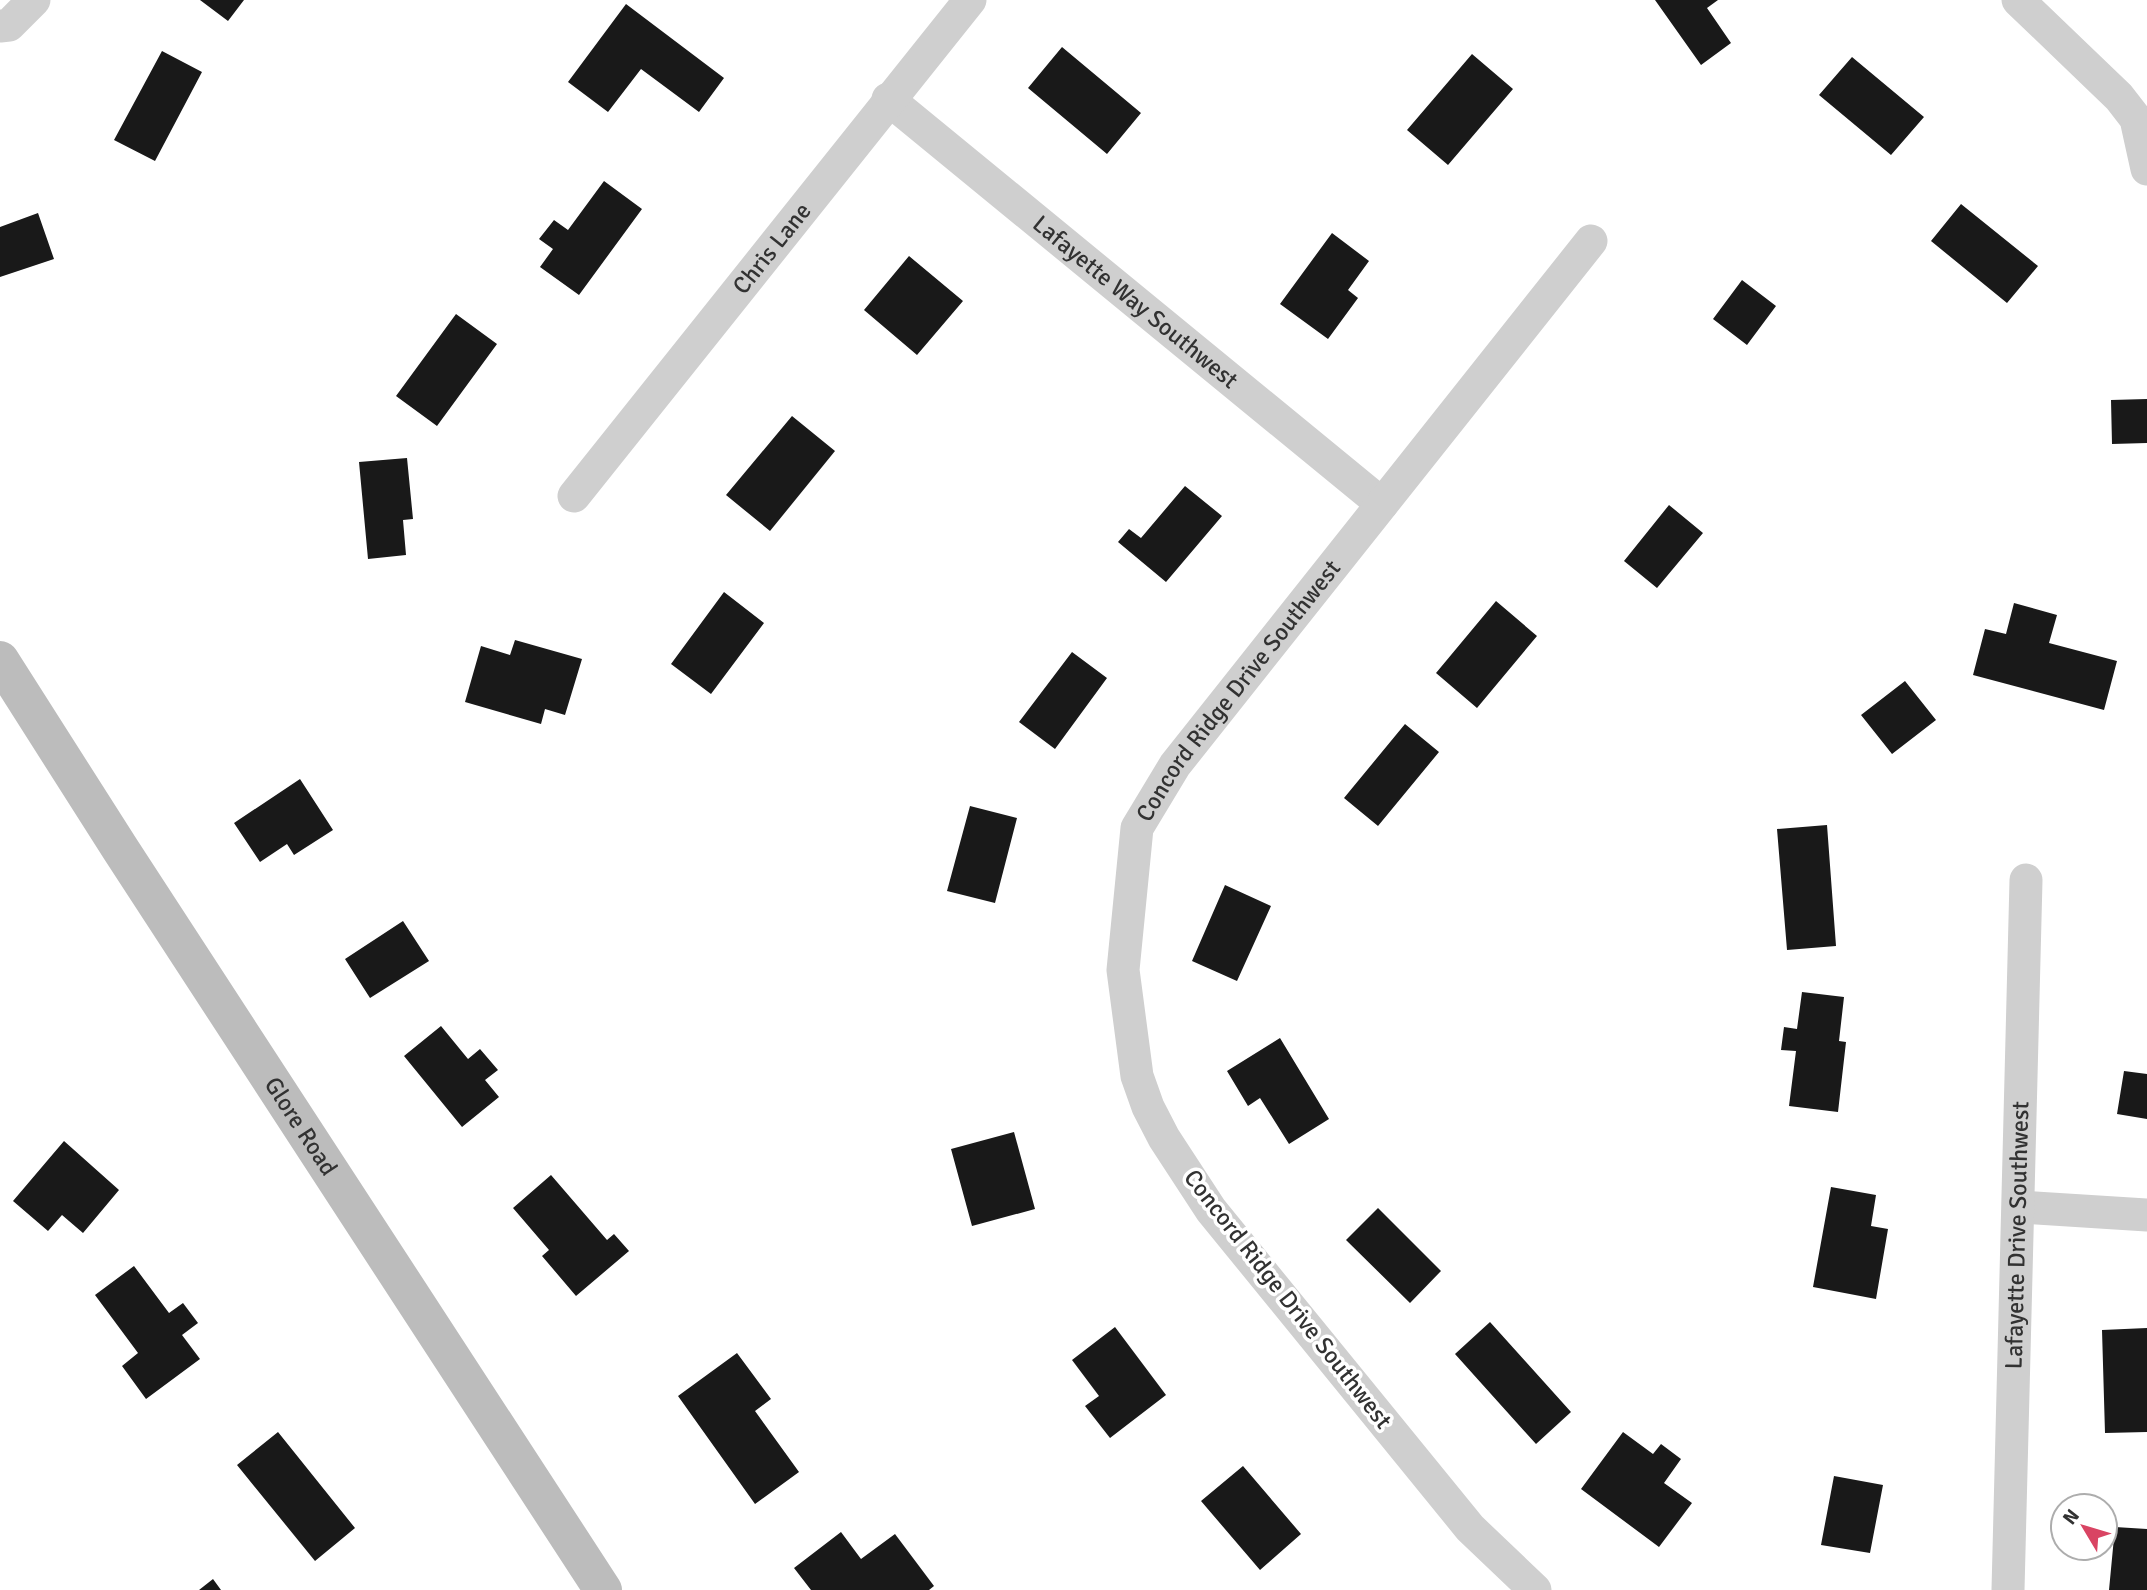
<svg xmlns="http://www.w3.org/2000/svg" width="2147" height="1590" font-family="Signika,sans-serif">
<rect width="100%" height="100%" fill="#fff"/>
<path fill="#191919" d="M200,0H244L228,21Z
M1655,0H1718L1707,8L1731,43L1701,65Z
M626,4L724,78L699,112L641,69L608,112L568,82Z
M1062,47L1141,113L1107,154L1028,88Z
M162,51L202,72L155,161L114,140Z
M1472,54L1513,89L1448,165L1407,130Z
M1852,57L1924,117L1891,155L1819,95Z
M604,181L642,209L579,295L540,267L553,249L539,239L554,220L568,230Z
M1961,204L2038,266L2007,303L1931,241Z
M38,213L54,259L0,277V227Z
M1332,233L1369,261L1348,290L1358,298L1328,339L1280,304Z
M909,256L963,301L917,355L864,310Z
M1742,280L1776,306L1747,345L1713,319Z
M456,314L497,344L437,426L396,396Z
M2147,399V443L2112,444L2111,400Z
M792,416L835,451L770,531L726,495Z
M407,458L413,519L403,520L406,555L368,559L359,462Z
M1185,486L1222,516L1166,582L1118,542L1129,529L1141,538Z
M1669,505L1703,533L1657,588L1624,561Z
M724,592L764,623L711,694L671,664Z
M1496,601L1537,636L1477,708L1436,673Z
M2014,603L2057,615L2049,643L2117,661L2104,710L1973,675L1985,629L2006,634Z
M515,640L582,659L565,715L545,709L541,724L465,702L481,646L510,655Z
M1072,652L1107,678L1055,749L1019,722Z
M1905,681L1936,720L1892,754L1861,715Z
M1405,724L1439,752L1378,826L1344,798Z
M300,779L333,830L294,855L287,844L260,862L234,823Z
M970,806L1017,818L995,903L947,891Z
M1827,825L1836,946L1787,950L1777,829Z
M1225,885L1271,906L1237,981L1192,961Z
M403,921L429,961L370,998L345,959Z
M1802,992L1844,997L1839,1041L1846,1042L1838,1112L1789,1106L1796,1051L1781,1050L1784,1027L1797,1029Z
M441,1026L468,1059L480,1049L498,1070L485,1080L499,1097L462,1127L404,1056Z
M1280,1038L1329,1119L1289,1144L1260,1098L1248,1106L1227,1071Z
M2124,1071L2147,1074V1119L2117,1114Z
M1014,1132L1035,1209L972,1226L951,1149Z
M64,1141L119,1190L83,1233L62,1215L48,1231L13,1201Z
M551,1175L607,1240L614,1234L629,1251L576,1296L542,1256L549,1250L513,1208Z
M1831,1187L1876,1195L1871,1226L1888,1229L1876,1299L1813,1287Z
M1378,1208L1441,1271L1410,1303L1346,1240Z
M134,1266L169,1313L183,1303L198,1323L182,1335L200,1359L146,1399L122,1366L138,1353L95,1295Z
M1490,1322L1571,1412L1536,1444L1455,1354Z
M1115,1327L1166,1395L1110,1438L1085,1406L1099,1396L1072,1360Z
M2147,1328V1432L2105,1433L2102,1330Z
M737,1353L771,1399L755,1411L799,1472L755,1504L678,1396Z
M278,1432L355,1528L315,1561L237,1465Z
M1623,1432L1653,1454L1661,1444L1681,1459L1664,1483L1692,1503L1659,1547L1581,1489Z
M1243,1466L1301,1534L1260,1570L1201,1501Z
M1834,1476L1883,1485L1870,1553L1821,1545Z
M2115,1527L2147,1529V1590H2109Z
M841,1532L861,1559L895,1534L934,1586L929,1590H811L794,1568Z
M213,1579L221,1590H199Z"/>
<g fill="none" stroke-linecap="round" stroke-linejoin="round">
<g stroke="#cfcfcf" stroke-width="33">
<path d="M2018,0L2119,97L2136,119L2147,169"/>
<path d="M0,26L9,25L34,0"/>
<path id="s1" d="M888,99L1382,504"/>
<path id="s2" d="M574,496L970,0"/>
<path d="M2019,1207L2147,1215"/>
<path id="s3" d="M1535,1590L1470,1528L1211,1210L1164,1138L1148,1107L1137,1076L1123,970L1137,828L1175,765L1591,241"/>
<path id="s4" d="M2008,1590L2026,880"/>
</g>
<path stroke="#bcbcbc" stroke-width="38" id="s5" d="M0,660L121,850L603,1590"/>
</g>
<g text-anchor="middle" stroke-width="7" stroke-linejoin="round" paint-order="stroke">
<g font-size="24" fill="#323232" stroke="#fff">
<text dy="8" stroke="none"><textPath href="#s2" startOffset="317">Chris Lane</textPath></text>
<text dy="8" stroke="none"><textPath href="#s1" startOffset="320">Lafayette Way Southwest</textPath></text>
<text dy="8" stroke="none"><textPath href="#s3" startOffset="1074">Concord Ridge Drive Southwest</textPath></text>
<text dy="8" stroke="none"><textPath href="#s5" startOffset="555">Glore Road</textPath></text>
<text dy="8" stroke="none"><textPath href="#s4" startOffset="355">Lafayette Drive Southwest</textPath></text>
<text transform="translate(1288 1299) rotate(52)" y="8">Concord Ridge Drive Southwest</text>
</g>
</g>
<g transform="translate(2084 1527) rotate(308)"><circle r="33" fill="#ffffff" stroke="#adadad" stroke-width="2"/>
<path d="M0-5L12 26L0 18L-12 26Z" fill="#d94463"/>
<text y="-10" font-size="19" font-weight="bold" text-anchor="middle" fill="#323232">N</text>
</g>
</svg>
